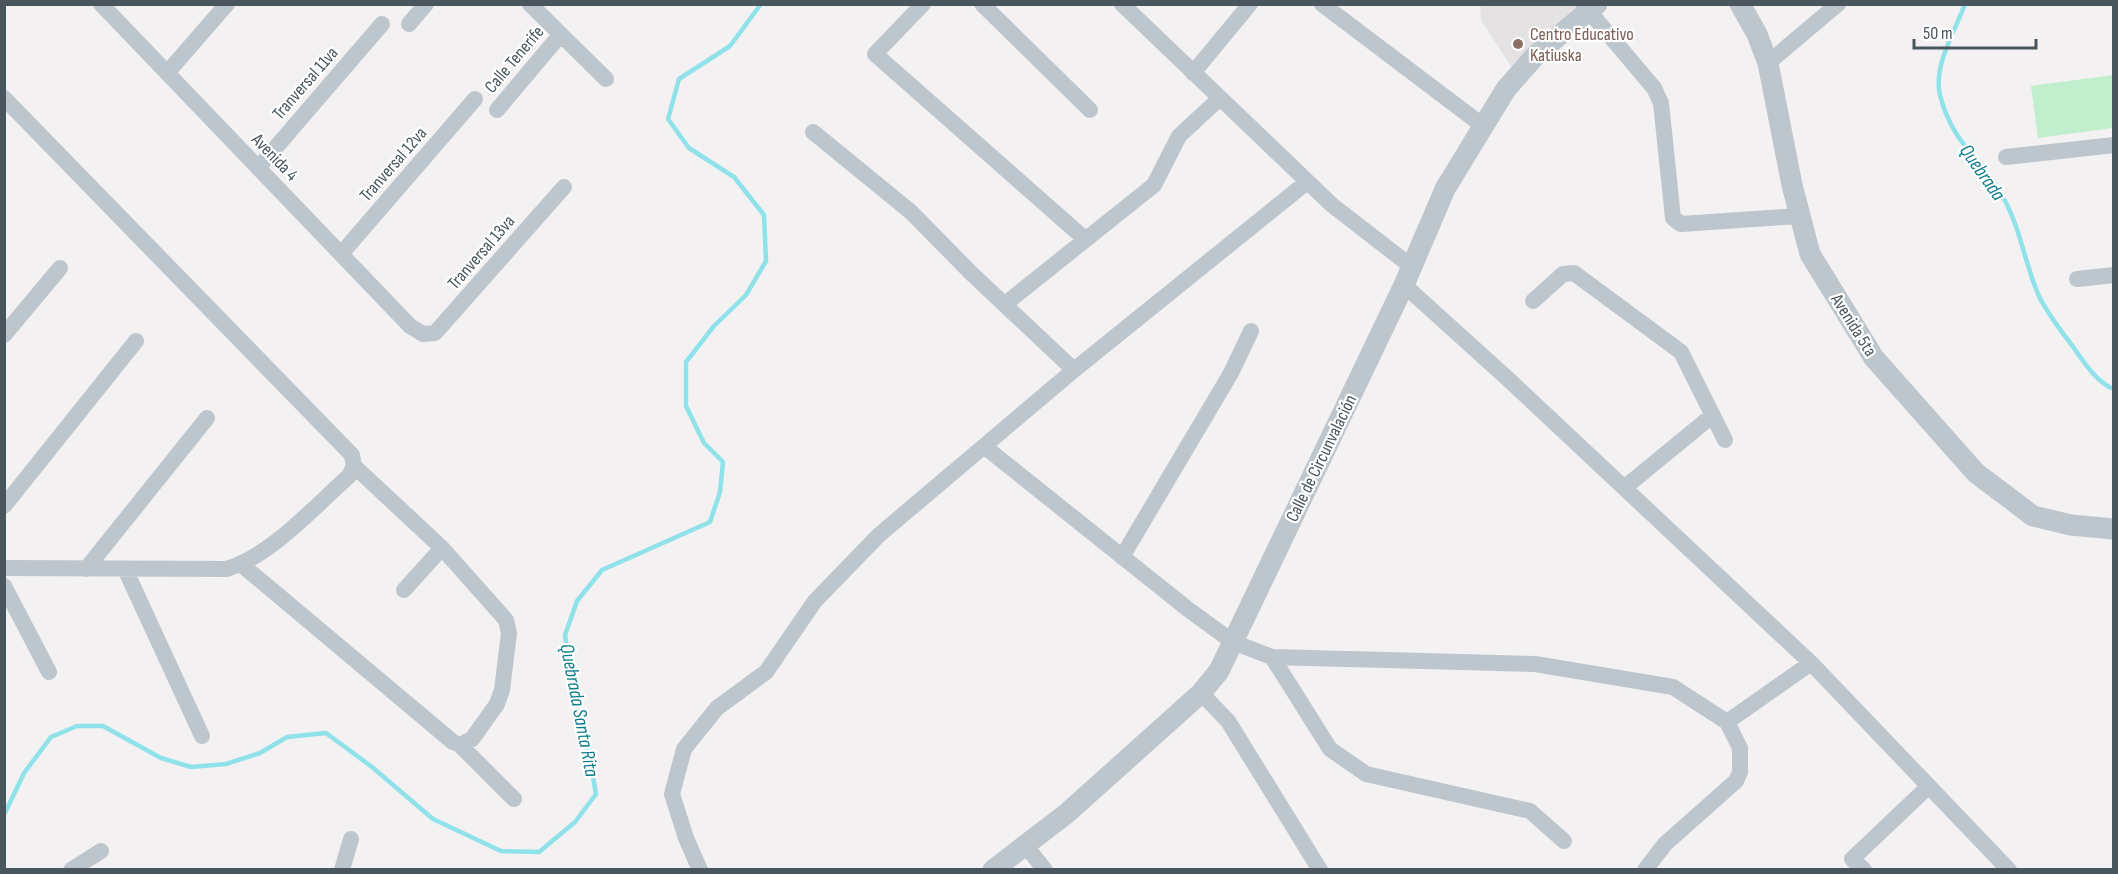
<svg xmlns="http://www.w3.org/2000/svg" width="2118" height="874" font-family="'Sofia Sans Condensed',sans-serif">
<rect width="100%" height="100%" fill="#f3f1f1"/>
<path fill="#e4e2e3" d="M1480,5H1575L1580,10L1512,68L1481,20Z"/>
<path fill="#c1efce" d="M2113,75V128L2038,138L2031,86Z"/>
<g fill="none" stroke-linecap="round" stroke-linejoin="round">
<path stroke="#8fe1ea" stroke-width="4.5" d="M1965,4C1955,31 1933,66 1940,95C1952,144 1983,160 2004,199C2020,228 2025,263 2038,294C2047,314 2063,333 2076,351C2085,364 2098,383 2114,389
M4,815L24,773L51,737L77,726H103L161,758L191,767L226,764L260,753L287,737L326,733L372,767L433,819L501,851L539,852L575,822L596,794L588,749L572,691L565,635L577,601L602,570L710,522L720,492L723,462L704,443L686,406V362L714,326L746,295L766,261L764,215L734,177L689,148L668,119L679,79L730,46L761,4"/>
<path stroke="#bdc6cd" stroke-width="16" d="M101,4L410,326L423,334L435,333L564,187
M530,4L606,79
M923,4L875,54L1085,239
M982,4L1090,110
M1122,4L1332,205L1412,267
M1322,4L1482,125
M1583,4L1654,88L1661,103L1673,218L1681,224L1799,216
M409,24L426,4
M1768,63L1838,4
M167,73L227,4
M1193,73L1250,4
M4,98L352,455L354,466L442,548L506,620L509,633L502,690L497,704L472,739L460,745
M497,110L561,34
M813,132L911,212L971,273L1074,370
M2006,157L2114,145
M258,168L382,24
M341,254L475,99
M2077,279L2114,275
M1404,285L1508,379L1811,663L2009,870
M1533,301L1563,274L1574,273L1681,352L1725,440
M1005,304L1154,185L1179,136L1220,98
M4,335L60,268
M985,447L1189,610L1233,642L1272,657L1535,664L1673,687L1727,722L1740,748V772L1736,781L1665,844L1645,870
M1624,488L1713,415
M4,506L136,341
M1122,557L1231,373L1251,331
M242,565L453,742L460,745L514,799
M4,568L226,569C271,556 314,507 349,476L354,466
M86,569L207,418
M125,569L202,736
M4,586L49,672
M404,590L442,548
M1272,657L1330,749L1366,774L1530,811L1564,841
M1201,693L1228,721L1320,870
M1727,722L1811,663
M1025,845L1045,870
M71,870L101,851
M342,870L351,839
M700,870L686,838L672,794L684,749L717,708L766,672L815,601L879,535L1074,370L1307,182
M1864,870L1852,859L1929,786"/>
<path stroke="#bdc6cd" stroke-width="21" d="M1740,4L1757,34L1768,63L1792,185L1810,254L1874,358L1976,473L2033,516L2071,525L2114,529
M993,870L1066,814L1201,693L1219,671L1404,285L1445,189L1506,89L1537,54L1597,4"/>
</g>
<circle fill="#8d6e63" stroke="#fff" stroke-width="2" cx="1518" cy="44" r="6"/>
<g text-anchor="middle" stroke-width="4.5" stroke-linejoin="round" paint-order="stroke">
<g font-size="18" fill="#785e54" stroke="#fff" text-anchor="start">
<text x="1530" y="40">Centro Educativo<tspan x="1530" dy="21">Katiuska</tspan></text>
</g>
<g font-size="18" fill="#49565e" stroke="#fff">
<text transform="translate(514 59) rotate(-50)" y="6">Calle Tenerife</text>
<text transform="translate(305 83) rotate(-49)" y="6">Tranversal 11va</text>
<text transform="translate(275 157) rotate(46)" y="6">Avenida 4</text>
<text transform="translate(393 164) rotate(-49)" y="6">Tranversal 12va</text>
<text transform="translate(481 252) rotate(-49)" y="6">Tranversal 13va</text>
<text transform="translate(1854 325) rotate(58)" y="6">Avenida 5ta</text>
<text transform="translate(1321 458) rotate(-64)" y="6">Calle de Circunvalación</text>
</g>
<g font-size="20" font-style="italic" fill="#107f8b" stroke="#fff">
<text transform="translate(1983 172) rotate(55)" y="7">Quebrada</text>
<text transform="translate(580 710) rotate(79)" y="7">Quebrada Santa Rita</text>
</g>
</g>
<rect width="2118" height="874" fill="none" stroke="#49565e" stroke-width="12"/>
<path d="M1914 39v9h122v-9" fill="none" stroke="#49565e" stroke-width="3"/>
<text x="1923" y="39" font-size="18" fill="#49565e" stroke="#ffffff" stroke-width="4.5" paint-order="stroke">50 m</text>
</svg>
